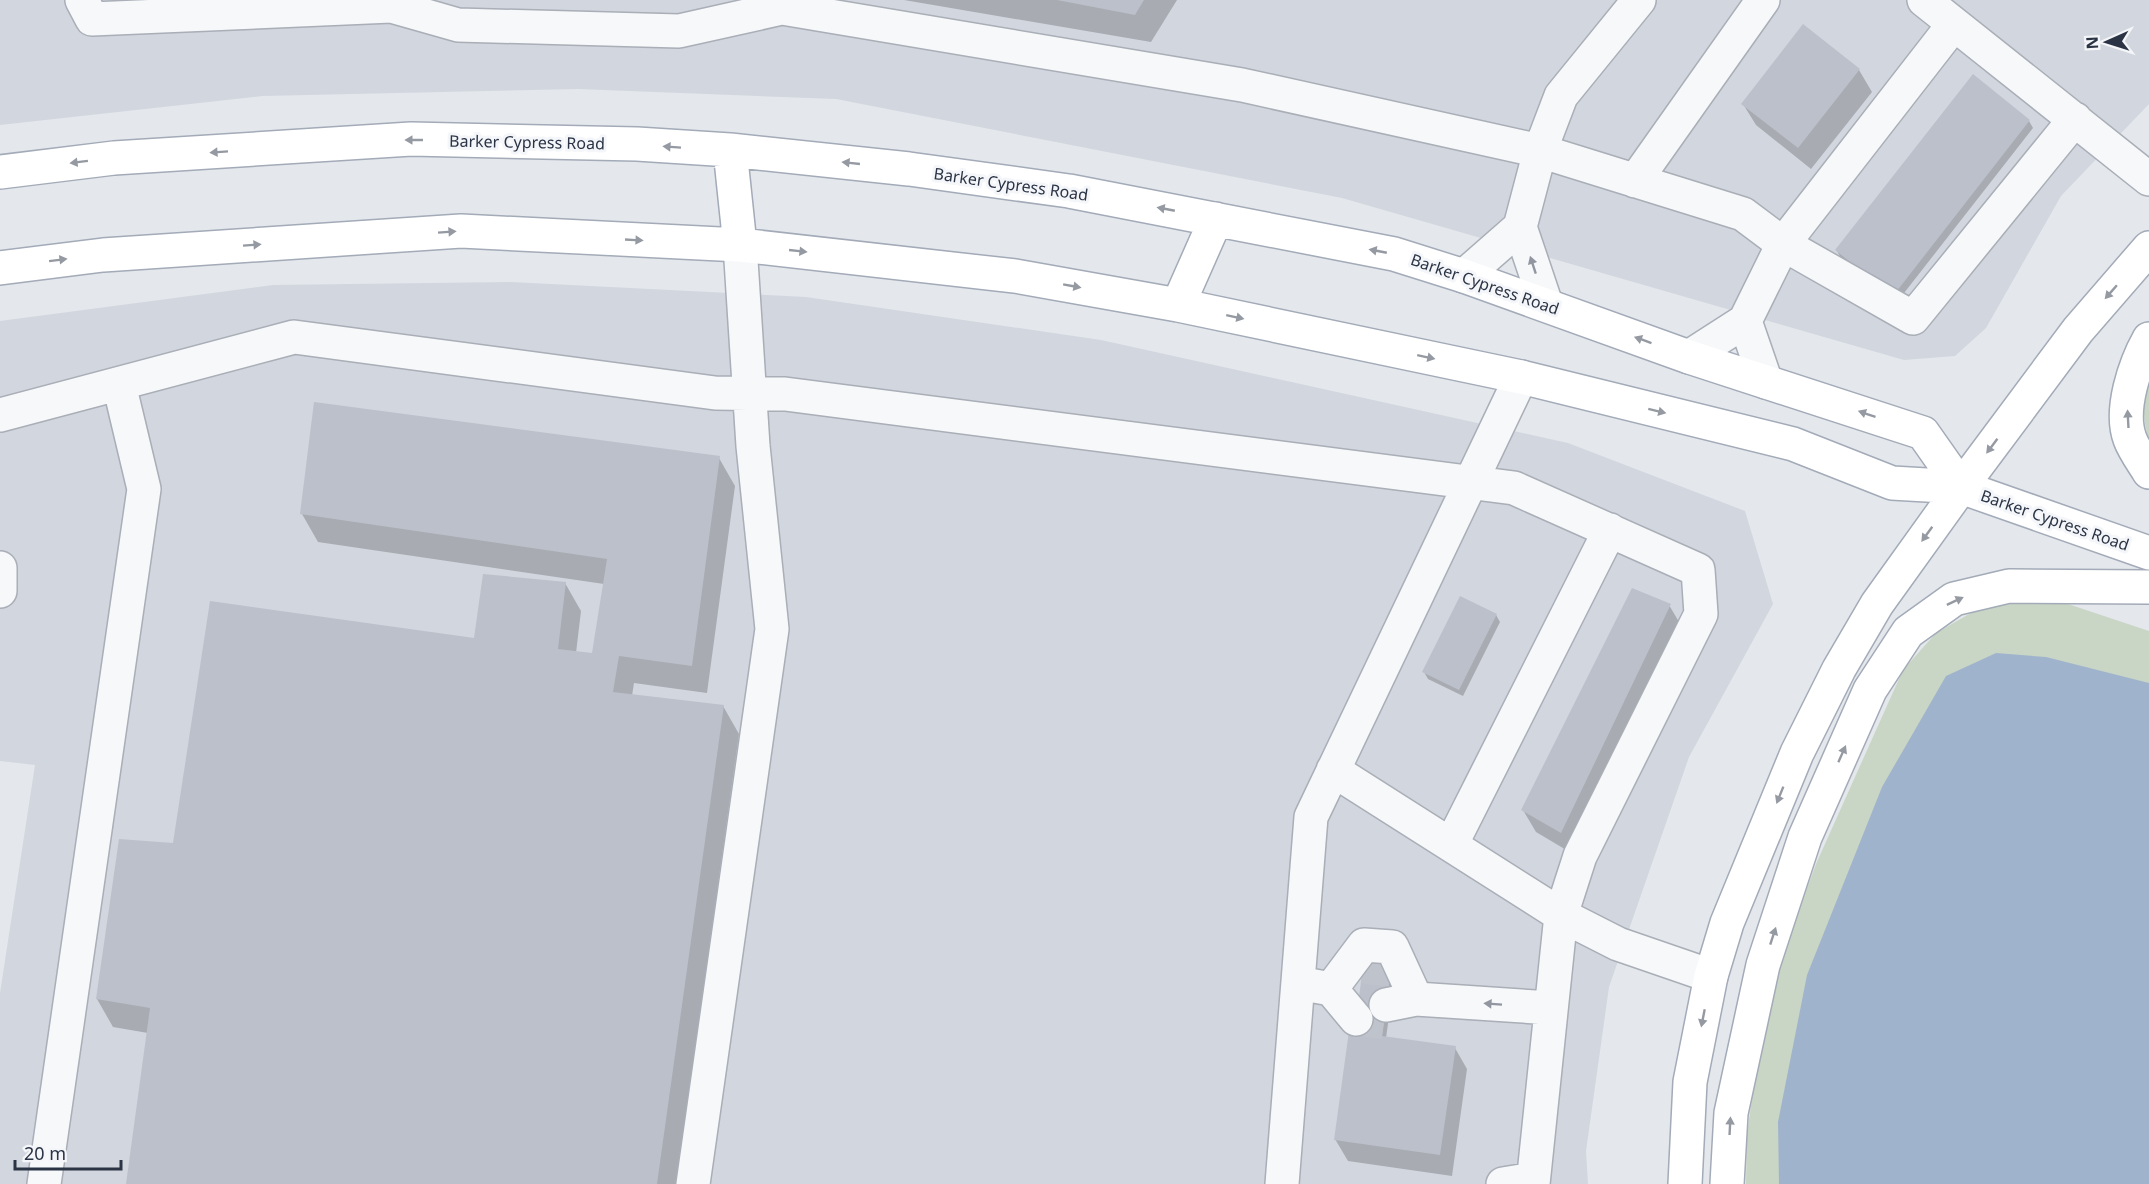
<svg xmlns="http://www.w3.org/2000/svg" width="2149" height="1184" font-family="'Noto Sans',sans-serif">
<rect width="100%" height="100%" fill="#e4e7ec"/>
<path fill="#d2d6de" d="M0,0H2149V104L2061,196L1986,328L1955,356L1904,360L1342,198L836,99L578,89L262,96L0,125Z
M511,282L806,297L1101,340L1568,443L1745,511L1773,604L1689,757L1609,987L1586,1151L1588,1184H0V993L35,765L0,761V321L273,285Z"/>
<path fill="#c9d6c5" d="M2149,374V440C2142,419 2142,395 2149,374Z
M2030,601L2062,602L2149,631V1184H1746L1747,1135L1758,1054L1783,952L1816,864L1903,670L1936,633L1978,609Z"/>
<path fill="#9fb4cc" d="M1996,653L2046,657L2149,683V1184H1779L1778,1122L1807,975L1882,787L1946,676Z"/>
<path fill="#0003" d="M904,0H1177L1151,42Z
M1803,26L1859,70L1872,92L1811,169L1756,125L1743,104Z
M2029,121L2033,128L1897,302L1841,258L1837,251Z
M719,458L735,486L707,693L634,683L632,696L723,706L739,734L676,1184H127L148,1033L113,1027L97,999L174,845L475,640L565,583L581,611L576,653L593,655L604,584L318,542L302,514Z
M1669,605L1682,627L1573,854L1536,832L1523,810Z
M1496,615L1500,622L1463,696L1428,679L1424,672Z
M1395,973L1386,1038L1455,1048L1467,1069L1452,1176L1348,1161L1335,1139L1355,1034Z"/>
<path fill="#bbc0ca" d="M1057,0H1144L1135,15Z
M1803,24L1860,69L1798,148L1741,104Z
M1973,74L2030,120L1893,296L1835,250Z
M314,402L720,456L692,666L619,656L613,692L724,705L657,1184H126L150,1008L96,999L119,839L173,843L210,601L474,638L483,574L566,582L558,649L592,653L607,559L300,514Z
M1632,588L1671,604L1561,833L1521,810Z
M1460,596L1497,614L1459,690L1422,672Z
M1364,960L1392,965L1382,1036L1456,1046L1440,1155L1334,1140L1349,1031L1356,1019Z"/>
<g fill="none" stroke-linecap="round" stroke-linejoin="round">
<path stroke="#bfc3cb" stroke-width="33" stroke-dasharray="33 16" stroke-linecap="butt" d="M1363,967L1391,971
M1356,1019L1384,1023"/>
<g stroke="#a9aeb7" stroke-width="36">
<path id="minor" d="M82,0L92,19L391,6L458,25L679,31L782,8L1242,85L1540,151L1743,214L1783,244L1913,318L2075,119
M1924,0L2149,179
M1635,181L1763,0
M1464,276L1520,227
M1546,304L1520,227L1540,151L1561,96L1639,0
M1745,321L1766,382
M1689,357L1745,321L1783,244L1954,24
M0,415L294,337L715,393L785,394L1514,488L1698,570L1701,614L1580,856L1561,915L1533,1184
M0,568V591
M1333,770L1561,915L1618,944L1711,976
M1451,845L1610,530
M1309,985L1331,989L1356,1019
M1331,989L1364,945L1392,947L1416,999
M1386,1005L1416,999L1551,1008
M44,1184L144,489L119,384
M693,1184L772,629L753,446L740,245
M1282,1184L1311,817L1521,377
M1503,1184L1533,1179"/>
</g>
<g stroke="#a3abb8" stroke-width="36">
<path id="major" d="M730,150L740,245
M0,172L114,158L411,139L637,144L730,150L909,169L1069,191L1394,254L1464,276L1689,357L1923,433L1961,487
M0,268L103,255L461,231L740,245L1015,276L1178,305L1521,377L1793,444L1892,483L1961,487L2149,553
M1178,305L1216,219
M2149,339C2135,364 2119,410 2130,439C2134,450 2143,462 2149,472
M1685,1184L1690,1082L1711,976L1727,923L1797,753L1839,669L1877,604L1961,487L2078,330L2149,248
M1727,1184L1731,1113L1763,965L1805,837L1870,690L1908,632L1954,599L2009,586L2149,587"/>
</g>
<use href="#minor" stroke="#f7f8fa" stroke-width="33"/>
<use href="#major" stroke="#fff" stroke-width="33"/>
</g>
<defs><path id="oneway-solid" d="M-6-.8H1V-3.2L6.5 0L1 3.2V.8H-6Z" transform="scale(1.5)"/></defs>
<g fill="#959aa2">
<use href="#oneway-solid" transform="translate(414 140) rotate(180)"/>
<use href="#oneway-solid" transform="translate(672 147) rotate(-176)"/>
<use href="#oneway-solid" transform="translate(219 152) rotate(176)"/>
<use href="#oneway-solid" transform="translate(79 162) rotate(173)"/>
<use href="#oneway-solid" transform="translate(851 163) rotate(-174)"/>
<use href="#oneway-solid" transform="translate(1166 209) rotate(-169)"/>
<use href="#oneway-solid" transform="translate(447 232) rotate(-4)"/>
<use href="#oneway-solid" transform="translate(634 240) rotate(3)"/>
<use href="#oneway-solid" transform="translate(252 245) rotate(-4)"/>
<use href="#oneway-solid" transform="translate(798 251) rotate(6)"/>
<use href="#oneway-solid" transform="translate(1378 251) rotate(-169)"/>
<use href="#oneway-solid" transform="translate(58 260) rotate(-7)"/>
<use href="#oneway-solid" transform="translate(1072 286) rotate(10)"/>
<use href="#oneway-solid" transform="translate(2111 292) rotate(131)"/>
<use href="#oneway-solid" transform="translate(1235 317) rotate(12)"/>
<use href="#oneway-solid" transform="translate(1643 340) rotate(-160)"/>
<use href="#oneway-solid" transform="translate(1426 357) rotate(12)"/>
<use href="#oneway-solid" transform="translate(1657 411) rotate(14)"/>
<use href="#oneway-solid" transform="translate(1867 414) rotate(-161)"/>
<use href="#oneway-solid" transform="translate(2128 419) rotate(-93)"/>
<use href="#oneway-solid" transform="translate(1992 446) rotate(127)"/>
<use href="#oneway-solid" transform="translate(1927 534) rotate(126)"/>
<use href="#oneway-solid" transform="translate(1955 601) rotate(-25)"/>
<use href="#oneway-solid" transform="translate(1842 754) rotate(-66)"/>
<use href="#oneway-solid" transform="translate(1780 795) rotate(112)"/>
<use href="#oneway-solid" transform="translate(1773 936) rotate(-72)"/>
<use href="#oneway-solid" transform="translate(1703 1018) rotate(101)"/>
<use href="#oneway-solid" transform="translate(1730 1126) rotate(-87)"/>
</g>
<g fill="#9196a0">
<use href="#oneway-solid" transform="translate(1533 265) rotate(-108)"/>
<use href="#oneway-solid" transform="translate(1493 1004) rotate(-176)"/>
</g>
<g text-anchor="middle" stroke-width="6" stroke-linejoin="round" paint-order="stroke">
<g font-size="16" fill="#2b3445" stroke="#f4f6f9">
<text transform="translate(527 142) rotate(1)" y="6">Barker Cypress Road</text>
<text transform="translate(1011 184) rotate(8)" y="6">Barker Cypress Road</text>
<text transform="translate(1485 284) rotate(19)" y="6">Barker Cypress Road</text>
<text transform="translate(2055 520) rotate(19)" y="6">Barker Cypress Road</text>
</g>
</g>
<g transform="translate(2107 42) rotate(267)" stroke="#f4f6f9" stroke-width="4.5" paint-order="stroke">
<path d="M0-4.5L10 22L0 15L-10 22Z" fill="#2b3445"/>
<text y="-9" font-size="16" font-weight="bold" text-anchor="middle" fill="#2b3445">N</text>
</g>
<path d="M15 1160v9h106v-9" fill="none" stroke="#2b3445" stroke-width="3"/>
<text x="24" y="1160" font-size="18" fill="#2b3445" stroke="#f4f6f9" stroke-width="4.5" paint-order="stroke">20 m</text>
</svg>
